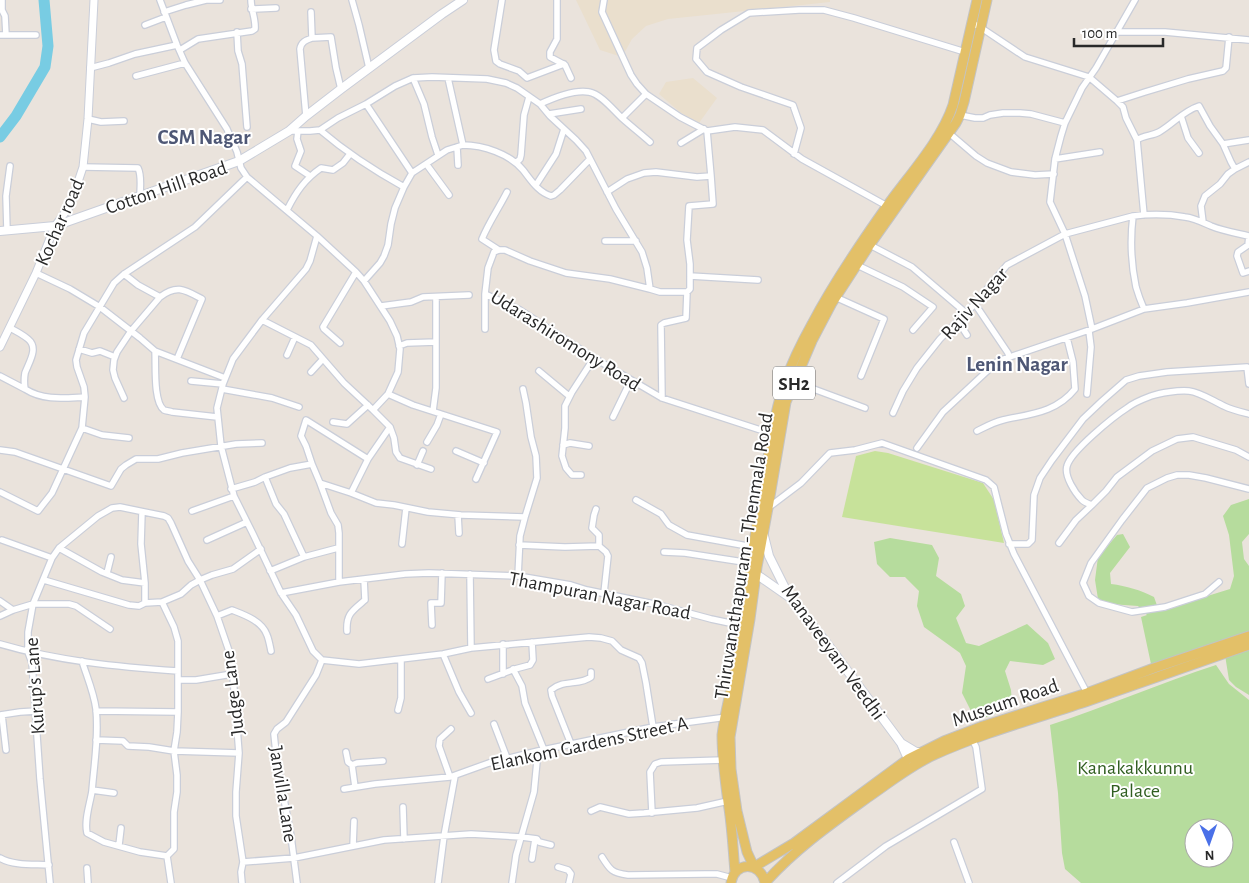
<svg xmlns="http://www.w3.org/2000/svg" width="1249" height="883" font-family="'Alegreya Sans',sans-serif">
<rect width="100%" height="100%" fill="#eae3dc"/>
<path fill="#eadfcd" d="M576,0H830V2L668,19L646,26L632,39L622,57L600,50Z
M693,78L717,98L699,123L681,113L659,94L666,82Z"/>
<path fill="#b6dc9d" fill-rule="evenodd" d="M1249,499V534L1242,542L1244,559L1249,566V631L1151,664L1141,617L1147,615L1138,606L1110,604L1098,599L1095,580L1098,557L1117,535L1123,534L1130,547L1110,573L1111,584C1127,586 1140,590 1154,597L1159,611L1230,589L1234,576L1229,535L1223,516L1231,505Z
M890,538L932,545L939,558L936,576L961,594L965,606L956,618L966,643L979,646L1027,624L1048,643L1055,659L1043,665L1010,661L1005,671L1011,690L1012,704L990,717H974L962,693L966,666L960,653L924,627L917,606L919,591L905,577H890L877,564L874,542Z
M1249,648V695L1236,687L1229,680L1225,655Z
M1216,665L1229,684L1249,700V883H1081L1065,869L1062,853L1058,793L1050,725C1106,707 1160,683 1216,665ZM1194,828H1224V858H1194Z"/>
<path fill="#c7e29a" d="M875,451L888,453L983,483L994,500L1004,543L842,517L856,456Z"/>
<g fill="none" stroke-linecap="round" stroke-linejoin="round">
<path stroke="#78cce3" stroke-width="11" d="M0,137L16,116L45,67L48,46L44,0"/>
<g stroke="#caced9" stroke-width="8">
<path id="minor" d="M2,0V10L5,16L6,35
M160,0L177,45L185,63L227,129L237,152L241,168L247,177L317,236L310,261L306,269L262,320L233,359L223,384L217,408L221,446L234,496L253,534L281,593L296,615L313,651L322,660L359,664L443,654L471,648L589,637L601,638L612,641L621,650L639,658L642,663L646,683L653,727
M352,0L359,25L369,68
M502,0L494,50L496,61L500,64L519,71L527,78L564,64
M557,0V39L550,52V57L565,65L571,78
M604,0L602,12L631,75L637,84L646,94
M1135,0L1096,68L1082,88L1065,123L1061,136L1055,159L1050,202L1065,234L1133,216C1150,214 1168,214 1185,217C1194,218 1202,222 1211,226C1223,231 1236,233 1249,236L1248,245L1238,252L1237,256L1243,273L1249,271
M251,9L276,8
M164,12L186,5L206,0H220
M972,23L980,27L1025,57L1089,77L1117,101L1123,107L1126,118L1137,140L1144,215
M145,25L166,17
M237,32L238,51L242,64L247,127
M1116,32H1165L1249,40
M0,35H36
M312,38L331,37L336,68L341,89
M180,50L198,39L252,31L255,29C256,19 251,10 251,0
M90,68L109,63L135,54L177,45
M136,76L185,63
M413,78L424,104L432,137L438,155
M1117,101L1145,92L1188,79L1223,71L1226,68L1229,37
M366,104L412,173
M540,104C553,98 574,89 589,92C601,94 614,111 623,119C632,127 641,134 650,142
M549,114L581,109
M960,115L975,118H983L990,115L1003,113H1020L1031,114L1065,123
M306,116L300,49C301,42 306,40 312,38L311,12
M1181,116L1188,138L1199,153
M622,118L646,94L680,117L707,131L735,127L763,130L802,159L887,206
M88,119L101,122L124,121
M320,130C347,153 373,170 404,187
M289,131H310L320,130L338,118L366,104L395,86L413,78L432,77L487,79L506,83L517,88L540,104L550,116L576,140L586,151L616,209L642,252L647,268L650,289
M298,131L297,139L301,151L295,166L310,176
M949,133L976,156L987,163L1011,172L1035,175L1054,174
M1137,140C1144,135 1152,136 1159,132C1173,124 1183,111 1199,106L1210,126L1223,144L1231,162L1235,169
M681,143L704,129
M1223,144L1249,140
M463,145C483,145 510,154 523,170C531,180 538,192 551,196L554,195L560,190L590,159
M457,147L458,165
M794,154L801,128L793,105L741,87L707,72L696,59L697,48L721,30L749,13L799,10H824L854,18L965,52
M1055,159L1100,152
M516,163L520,159L521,155L524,115L529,97
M427,165L449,195
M83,167L138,168C142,176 140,187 140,196
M536,185L556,154L564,129
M607,192L627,179L644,173L656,172L697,177L711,176L707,131
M287,210C296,192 305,179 321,168L333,170L343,163L350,154
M1133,216C1130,240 1131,263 1136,287C1138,294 1141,302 1144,309
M1203,222L1201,206L1205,196L1220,184L1228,174L1235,169L1249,162
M7,230L6,196L10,166
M605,241H636
M870,245L912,267L966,313
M499,250L482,239C489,222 499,208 507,192
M857,265L903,287L933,307L913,330
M36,273L70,289L100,307L140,338L155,351L225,378
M690,276L758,280
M364,281L380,263L384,256L388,245L391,224L395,208L404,187L412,173L447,150L463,145L448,78
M687,292L690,289V264L687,240L689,206L713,204L711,176
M485,294V329
M833,296L884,319L861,376
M160,297C177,284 185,290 202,299L177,359
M975,304L1008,353L1009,357
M381,306L411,302L423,297L469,295
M262,320L311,345L344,383L373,410L388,394L398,372L400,349L397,336L390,321L364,281L356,272L317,236
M958,321L967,335
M10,328C16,331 22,334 28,339C39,348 29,362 25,373C24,379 24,383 25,389C44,401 64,398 85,397
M340,343L324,329L323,327L356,272
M399,346L407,343L436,342
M79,349L92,353L100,351L115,357
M155,351C156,364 153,402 164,410C166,411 170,411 172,412L217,417
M287,355L295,337
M539,371L569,396
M311,372L323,359
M0,376L25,389
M191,381L223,384
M792,381L865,408
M222,389L272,398L299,407
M388,394L413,405L497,432L476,479
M1087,394L1091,347L1089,331
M124,398L115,378L113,370L114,360L117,352L131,331L160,297L138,285L124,274
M662,398L661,325L664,323L686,318L687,292H660L650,289L610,279L566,273L530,261L505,250H499L494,252L488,268L485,294L520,310L594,358L662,398L773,434
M373,410L390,427L394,438L396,452L400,458L431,469
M433,411L436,388V297
M893,413L903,391L917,368L940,339L971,308L1007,265L1065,234L1085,296L1092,329
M1249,414C1241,412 1232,410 1224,406C1213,401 1200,392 1189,391C1178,390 1160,393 1151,396C1143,399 1133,403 1127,408C1113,417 1071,451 1067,466C1064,476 1075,493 1082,500C1084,502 1089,504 1092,505L1106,491L1117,477L1152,451L1177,439L1193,437L1236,450L1249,457
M613,417L631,380
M333,422L347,424L368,405
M977,431C985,427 994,422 1003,420C1029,414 1056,413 1075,389L1073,362L1067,338
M129,438L102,435L82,428L85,397L84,387L77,367L76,360L84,333L114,283L124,274L195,227L247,177
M427,442L437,425L441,414
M563,445L570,443L589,446
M917,448L943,412L998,361L1092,329L1144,309L1187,303L1249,292
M0,450L15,452L111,486L121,469L126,465L136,459H158L182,453L236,444L262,443
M456,451L484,463
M312,464L306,446L301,436L306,420L368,459
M417,465L423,451
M581,475H572L566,468L562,456L565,428V406L572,392L594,358
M265,477L276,504L284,514L304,557
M320,483L331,513L338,525L339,533V582
M231,489L255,482L265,477L290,468L312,464L320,483L351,493L376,503L394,505L428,512L461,515L525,517
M0,492L38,511L52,493L82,428
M351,493L368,459L390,427
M636,500L661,514L669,525L687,535L753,547
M768,508L801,483L830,453L855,450L882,443L986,480L994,487L1006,534L1014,554L1087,693
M596,509L594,515L592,528L599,535V546
M192,511L234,496
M458,515L459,533
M2,540L52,558
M207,540L247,522
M1059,543L1076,520L1092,505
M402,544L406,508
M1009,544H1028L1032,540L1034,495L1040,478L1052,460L1083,419L1102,401L1126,380L1139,376L1167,372L1247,367L1249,384
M519,545L565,547L599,546L606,552L608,556L604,593
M59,548L102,572L122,580L145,583
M664,552L685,553L750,563
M270,571L304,557L338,548
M107,573L111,557
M470,574L471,648
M518,576L520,536L525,517L537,478L536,456L531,437L526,403L523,389
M44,580L129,605L139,606L145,603
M1219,582L1205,594L1165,607L1132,612L1099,603L1089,596L1083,583L1091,563L1122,520L1147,488L1167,478L1177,475H1189L1206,478L1249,489
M281,593L339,582L405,574L429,573L518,576L571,585L587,590L659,605L711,619L744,626
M0,601L13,610
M162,602L181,594L191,585L200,580L212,575L233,569L261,549
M0,616L13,610L33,604H69L76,606L110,629
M217,616L232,610C245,615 262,621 267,635C269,640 270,646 271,651
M432,625L431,603H441L442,573
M347,631C346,614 352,611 365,600L364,579
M0,644C58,661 118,667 178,671
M503,644V674
M443,654L459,692L471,713
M82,661C87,677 94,693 96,709C99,736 94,765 92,791C90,804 84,820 87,833L104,842L140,852L167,856L174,849V812L177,792V775L174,751L177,732L178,712V641L174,627L162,602L145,603V583L141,544L142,512
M513,669L522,686L525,703L544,750
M488,679L515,669L530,665L533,660L532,642
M178,680H196L232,674
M398,710L401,698V659
M96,711L178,712
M0,715L20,712L36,711
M2,715L6,750
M494,724L507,758
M96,740L123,741L128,746L149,747L174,751L239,753
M571,744L552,696L551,690C564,679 579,686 591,677V672
M346,752L348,762L352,765L355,787
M352,765L357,763L383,761
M450,777L439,746L440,739L451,729
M344,789L375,784L450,777L489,763L538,751L653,727L727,717
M92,790L114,793
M403,807L404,839
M591,811L600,807L629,814L644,813L697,808L728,801
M652,813L650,772L655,764L661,762L723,760
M954,842L969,883
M119,845L121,828
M353,846L354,821
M167,856L171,883
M602,857C610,870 612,873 628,875L705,874H717L732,878
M0,858C14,866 34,864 49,865
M532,859L535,839
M243,862L294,858L384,840L471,834L522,837L537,839L539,842L551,845
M558,867L568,870L571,874L569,883
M87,868L88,883
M50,883L40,779L32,663L28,652V632L33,604L52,558L59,548L98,516L112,508L120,507L164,516L168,518L171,523L188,561L200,580L217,616L229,651L232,664L239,753L236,792V816L243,862L241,872L242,883
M297,883L291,836L277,762L274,734L277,729L286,722L316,675L322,660
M438,883L444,836L455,776
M512,883L516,855L534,792L538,751
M837,883L886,846L982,789L976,747L972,739"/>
</g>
<g stroke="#caced9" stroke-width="9">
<path id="tertiary" d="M0,347L36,273L55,226L70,206L83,167L88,119L94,0"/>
</g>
<g stroke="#caced9" stroke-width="10">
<path id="secondary" d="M0,231L55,226L239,161L289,131L306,116L341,89L442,14L463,0
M764,536L769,556L790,598L826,642L901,743L908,759
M752,574H756L789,597
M901,743L916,752H921"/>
</g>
<g stroke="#c3c3c3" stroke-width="11">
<path id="primary" d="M754,867L747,852L737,811L731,769L730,737L750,619L757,567L768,508L786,402L812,341L832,303L869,246L956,123L960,115L964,102L987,0
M754,867L794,843L908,759L944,741L983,726L1087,693L1154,668L1249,636
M735,872C733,849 732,825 728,802C725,780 722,757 722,735C725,712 731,691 735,668C741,628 746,588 753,549C758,516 763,484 769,452C773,428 777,404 785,382C792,362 802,342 812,324C834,282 860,244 887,206C909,175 941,141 953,105L977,0
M731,883C734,861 761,861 765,883
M765,883C794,850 831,824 867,798C889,783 910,766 934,755C985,732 1038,718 1091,700C1144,682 1196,663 1249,645"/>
</g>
<use href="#minor" stroke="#fff" stroke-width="5.5"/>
<use href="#tertiary" stroke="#fff" stroke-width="7"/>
<use href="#secondary" stroke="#fff" stroke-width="8"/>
<use href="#primary" stroke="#e3c068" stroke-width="9"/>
</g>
<g text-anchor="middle" stroke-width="4" stroke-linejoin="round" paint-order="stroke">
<rect fill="#fff" stroke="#696969" stroke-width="1" x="773" y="366.5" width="42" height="33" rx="4"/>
<g font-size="19" font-weight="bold" fill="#292929">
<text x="794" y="390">SH2</text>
</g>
<g font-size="20" fill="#292929" stroke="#fff">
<text transform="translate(166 187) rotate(-19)" y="7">Cotton Hill Road</text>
<text transform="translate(59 222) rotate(-66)" y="7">Kochar road</text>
<text transform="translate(974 303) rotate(-48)" y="7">Rajiv Nagar</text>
<text transform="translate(566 340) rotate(32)" y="7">Udarashiromony Road</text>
<text transform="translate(743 556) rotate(-81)" y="7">Thiruvanathapuram - Thenmala Road</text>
<text transform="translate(600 595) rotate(11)" y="7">Thampuran Nagar Road</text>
<text transform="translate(834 652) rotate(54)" y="7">Manaveeyam Veedhi</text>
<text transform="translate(34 686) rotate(-94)" y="7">Kurup's Lane</text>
<text transform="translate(232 693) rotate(-97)" y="7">Judge Lane</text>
<text transform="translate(1005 702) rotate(-19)" y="7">Museum Road</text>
<text transform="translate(589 743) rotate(-12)" y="7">Elankom Gardens Street A</text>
<text transform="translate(284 794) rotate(81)" y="7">Janvilla Lane</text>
</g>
<g font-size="20" fill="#305e20" stroke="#fff">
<text x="1135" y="774">Kanakakkunnu<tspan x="1135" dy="23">Palace</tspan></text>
</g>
<g font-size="21" font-weight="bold" fill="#4e5775" stroke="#fff">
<text x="204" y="144">CSM Nagar</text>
<text x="1017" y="371">Lenin Nagar</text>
</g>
</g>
<g transform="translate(1209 843) rotate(178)"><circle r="24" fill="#ffffff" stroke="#a9a9a9"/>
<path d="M0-4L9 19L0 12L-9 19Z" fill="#4a70e8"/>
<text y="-8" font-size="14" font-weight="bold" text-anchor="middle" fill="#292929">N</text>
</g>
<path d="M1074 38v8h89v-8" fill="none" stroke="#292929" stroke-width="2.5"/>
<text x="1082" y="38" font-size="15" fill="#292929" stroke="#ffffff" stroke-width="4" paint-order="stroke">100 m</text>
</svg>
